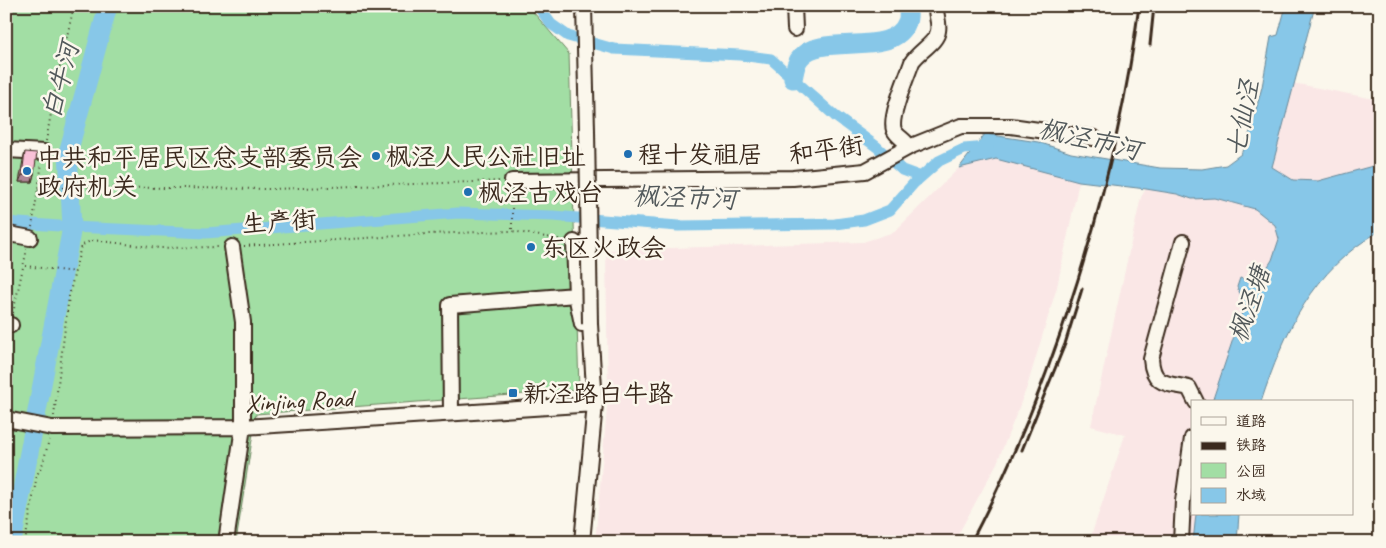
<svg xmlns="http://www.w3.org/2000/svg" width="1386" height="548" font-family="Caveat,'LXGW WenKai TC',sans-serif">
<rect width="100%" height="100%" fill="#fbf7ec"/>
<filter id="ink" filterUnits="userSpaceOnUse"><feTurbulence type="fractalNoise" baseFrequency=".02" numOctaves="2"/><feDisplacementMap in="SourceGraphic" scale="10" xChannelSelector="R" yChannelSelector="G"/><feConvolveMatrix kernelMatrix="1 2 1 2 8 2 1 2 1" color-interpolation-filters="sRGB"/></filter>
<g filter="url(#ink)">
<path fill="#fae7e6" d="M1380,79V164L1318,181L1293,180L1272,167L1293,83L1374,99Z
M996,159L1079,181L1057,287L1027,387L997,463L954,542H595L608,397L606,250L863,242L894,232L959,168Z
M1146,189L1177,194L1192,199L1215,198L1255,209L1276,225L1279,239L1272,260L1260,279L1255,283L1240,278L1237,287L1242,298L1243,309L1212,402H1192V514H1196L1193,542H1089L1125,435L1091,426L1141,197Z"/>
<path fill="#a2dea4" stroke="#6e8461" d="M6,6H528L569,54L579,390L256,414L236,542H6Z"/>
<path fill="#87c7e8" stroke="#698897" d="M1286,6H1315L1272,167L1293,180L1318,181L1380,164V231C1313,269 1284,332 1261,402H1212L1243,309L1242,298L1237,287L1240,278L1255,283L1260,279L1272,260L1279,239L1275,225L1255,209L1215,198L1192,199L1177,194L1146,189L1079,181L996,159L959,168L985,134L1038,142L1071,153L1160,168L1202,169L1226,165L1241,154L1250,132L1262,87L1271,37L1278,35Z
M1196,514H1239L1237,542H1193Z"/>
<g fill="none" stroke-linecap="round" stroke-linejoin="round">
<path stroke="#87c7e8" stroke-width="11" d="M538,6L551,24L568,36L614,49L740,55L771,59L835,116L877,147L902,170L921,177
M6,222L72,227L206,233L458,213L553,216L678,226L835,224L864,220L890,210L914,183L939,161L964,149L988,147"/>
<path stroke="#87c7e8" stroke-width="19" d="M793,79C795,71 795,63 801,57C821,32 894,59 907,22C909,18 908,11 908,6
M12,542L72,227L68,153L108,6"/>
<g stroke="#3b2a1e" stroke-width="18">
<path id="minor" d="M584,6L587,131
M794,6L795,29
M909,147C906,140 897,137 894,130C889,117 907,77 912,62C918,52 937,42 938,31C940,23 935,14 936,6
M6,150L44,152
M512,181L793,178L865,171L909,147L961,126H1011L1094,138
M6,239L9,234L30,238
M574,242L576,295L582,324H590L595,404L582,542
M1183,242L1151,359C1153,386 1167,383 1189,388L1196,402
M6,324L11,325
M451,413L450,305L576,295
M6,419L52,428L243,427L595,404
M226,542L243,427V322L232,247
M1181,542L1183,501L1192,438"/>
</g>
<path stroke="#3b2a1e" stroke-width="2" stroke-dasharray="1 4" stroke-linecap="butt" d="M46,141L58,75L74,6
M38,190L75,187L273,189L500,181
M512,193V231
M32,227L42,163
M244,246L428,234L512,231L563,240
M25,266L75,272
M13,313L27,249
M6,344L8,337
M54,416L69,296L81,246L92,240L159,248L220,247
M25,542L37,475L43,463L49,440"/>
<use href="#minor" stroke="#fbf7ec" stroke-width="14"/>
<path stroke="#3b2a1e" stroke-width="3" d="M1150,45L1154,6
M1022,450L1065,344L1082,289
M971,542C1054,384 1116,183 1139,6"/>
<g stroke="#3b2a1e" stroke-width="18" stroke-linecap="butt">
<path id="minor-bridge" d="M587,131L590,324"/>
</g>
<use href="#minor-bridge" stroke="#fbf7ec" stroke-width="14"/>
</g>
<path fill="#d6a6b9" stroke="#3b2a1e" d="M25,152L34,174L32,182H19L23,160Z"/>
<path fill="#ae8796" stroke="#3b2a1e" d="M34,174L32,182H19L22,175Z"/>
<path fill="#f9c1d7" stroke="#3b2a1e" d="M25,152L37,153L34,174L22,175Z"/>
</g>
<g fill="#1f6fb2" stroke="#fbf7ec" stroke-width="2">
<circle cx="628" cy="154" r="5"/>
<circle cx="376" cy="156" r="5"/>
<circle cx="27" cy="171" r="5"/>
<circle cx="468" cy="192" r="5"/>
<circle cx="531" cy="247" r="5"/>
<rect x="508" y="388" width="10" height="10" rx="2.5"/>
</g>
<g text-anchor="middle" stroke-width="5" stroke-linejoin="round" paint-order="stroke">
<g font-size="25" fill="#3b2a1e" stroke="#fbf7ec">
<text transform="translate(826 149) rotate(-8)" y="9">和平街</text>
<text transform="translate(279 221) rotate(-4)" y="9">生产街</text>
<text transform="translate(299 400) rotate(-3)" y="9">Xinjing Road</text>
</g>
<g font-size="25" fill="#3b2a1e" stroke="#fbf7ec" text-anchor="start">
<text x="638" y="163">程十发祖居</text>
<text x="386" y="165">枫泾人民公社旧址</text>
<text x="37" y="166">中共和平居民区总支部委员会<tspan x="37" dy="29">政府机关</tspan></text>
<text x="478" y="201">枫泾古戏台</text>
<text x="541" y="256">东区火政会</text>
<text x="523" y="402">新泾路白牛路</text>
</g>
<g font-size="26" font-style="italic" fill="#52595b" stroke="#fbf7ec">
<text transform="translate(60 80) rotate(-75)" y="9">白牛河</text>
<text transform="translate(1242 118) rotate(-79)" y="9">七仙泾</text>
<text transform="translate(1090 139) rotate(13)" y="9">枫泾市河</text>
<text transform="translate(685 197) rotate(2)" y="9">枫泾市河</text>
<text transform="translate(1249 304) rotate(-71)" y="9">枫泾塘</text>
</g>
</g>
<rect width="1386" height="548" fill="none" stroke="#fbf7ec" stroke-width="25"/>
<rect x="12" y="12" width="1361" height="523" fill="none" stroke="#3b2a1e" stroke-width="2" filter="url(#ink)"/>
<rect x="1191" y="400" width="162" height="115" fill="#fbf7ec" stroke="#aea59a"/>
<rect x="1201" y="417" width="25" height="8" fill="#fbf7ec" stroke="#aea59a"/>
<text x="1236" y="426" font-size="15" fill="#3b2a1e">道路</text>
<rect x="1201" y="442" width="25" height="8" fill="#3b2a1e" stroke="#aea59a"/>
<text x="1236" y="450" font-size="15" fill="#3b2a1e">铁路</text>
<rect x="1201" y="463" width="25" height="15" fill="#a2dea4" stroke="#aea59a"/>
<text x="1236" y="476" font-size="15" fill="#3b2a1e">公园</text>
<rect x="1201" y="488" width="25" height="15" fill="#87c7e8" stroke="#aea59a"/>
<text x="1236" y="500" font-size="15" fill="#3b2a1e">水域</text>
</svg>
